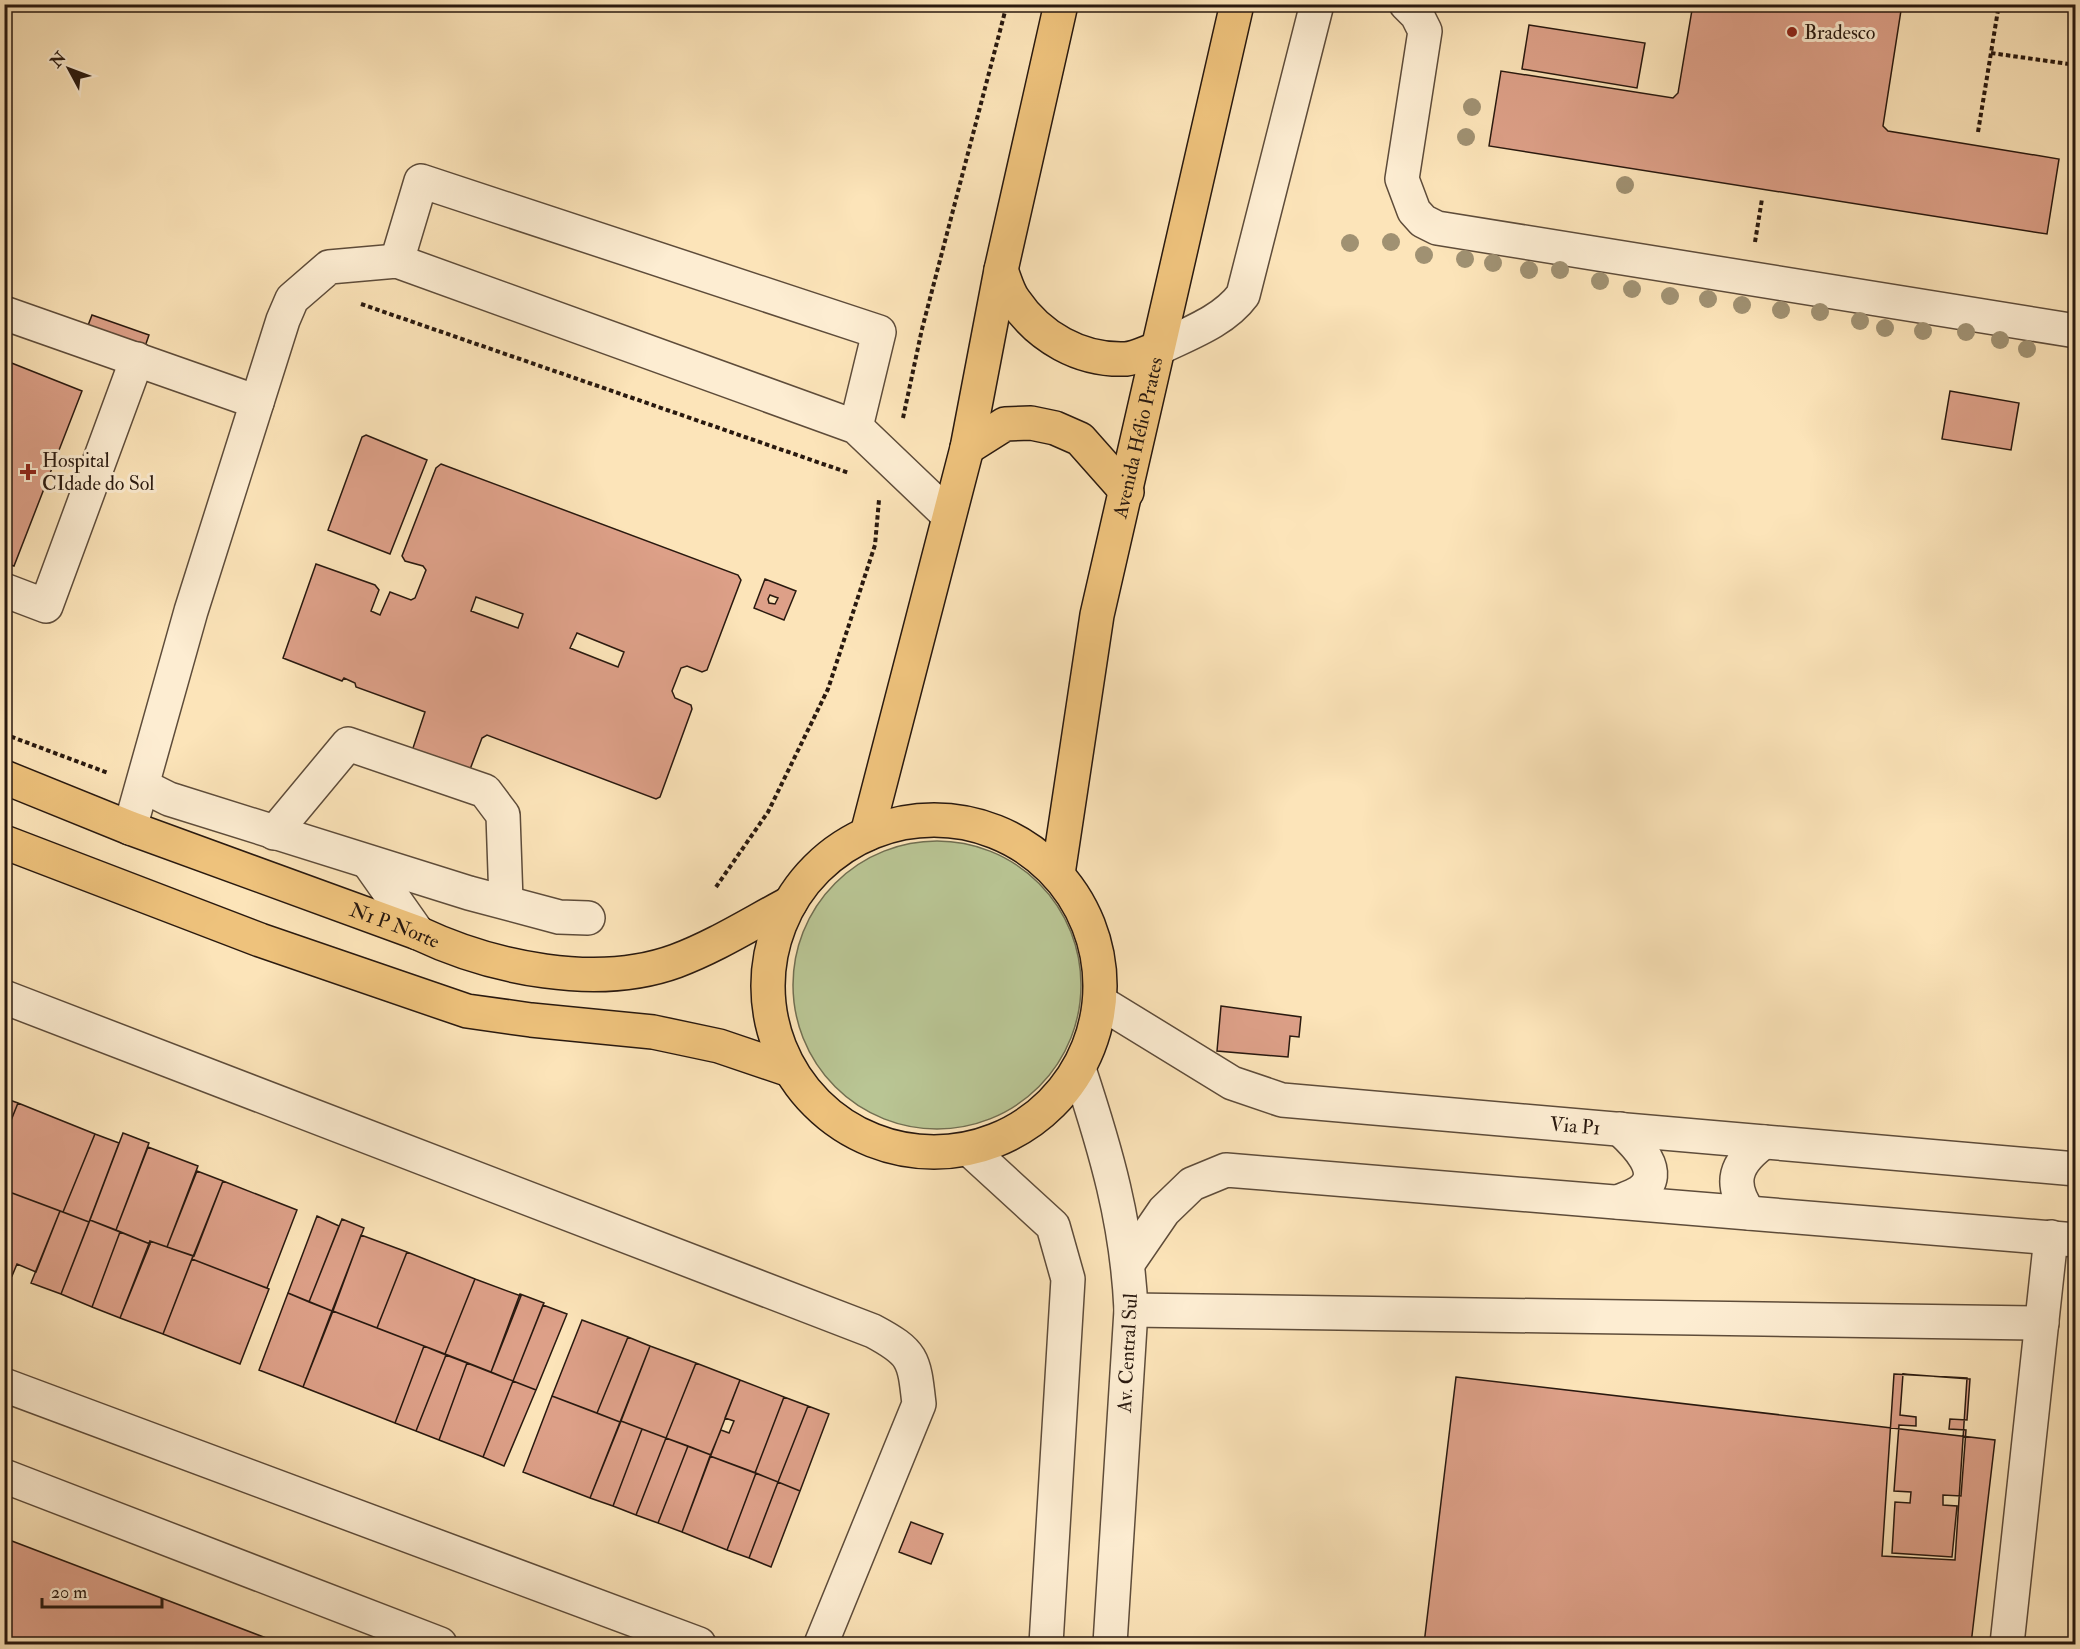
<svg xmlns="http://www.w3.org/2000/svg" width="2080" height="1649" font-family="'IM FELL Double Pica',serif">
<rect width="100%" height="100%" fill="#fce4b9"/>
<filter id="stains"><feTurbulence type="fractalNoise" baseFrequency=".00333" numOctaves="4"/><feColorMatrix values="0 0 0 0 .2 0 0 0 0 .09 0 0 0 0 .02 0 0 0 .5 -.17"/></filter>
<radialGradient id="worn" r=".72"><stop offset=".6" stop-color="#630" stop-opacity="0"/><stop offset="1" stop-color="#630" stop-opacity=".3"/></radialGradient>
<path fill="#b9c594" stroke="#716f52" stroke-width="1.5" d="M793 985a144 144 0 1 1 288 0a144 144 0 1 1-288 0Z"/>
<path fill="#dda088" stroke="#29190f" stroke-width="1.5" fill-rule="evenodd" d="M1693,4H1902L1883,126L1888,131L2059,159L2047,234L1489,146L1501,71L1673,98L1678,93Z
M1529,25L1645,43L1637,88L1522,69Z
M92,315L149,335L140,361L82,341Z
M4,360L82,391L14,566L4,563Z
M1950,391L2019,403L2011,450L1942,439Z
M366,435L427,460L390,554L328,530L362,437Z
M441,464L738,575L741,580L707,670L702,672L687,666L681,668L672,691L675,698L691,705L692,709L660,797L656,799L487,735L482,738L469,772L412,751L425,712L356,687L355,683L344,678L342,681L283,658L316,564L375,585L379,590L371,611L380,615L390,592L411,600L415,598L426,570L423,566L405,561L402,556L436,468ZM476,597L523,614L518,628L471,611ZM577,633L624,652L618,667L570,648Z
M765,579L796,591L784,620L754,608ZM770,595L778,598L775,604L769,603L768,599Z
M1221,1006L1301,1017L1299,1037L1290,1036L1288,1057L1217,1051Z
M4,1098L18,1103L4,1138Z
M18,1103L95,1134L63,1212L4,1190V1138Z
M123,1133L149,1143L116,1230L90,1220Z
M95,1134L119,1143L89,1222L63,1212Z
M148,1147L198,1166L167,1247L150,1241V1244L116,1230Z
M197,1171L223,1181L194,1256L167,1247Z
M223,1181L297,1210L267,1288L192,1259Z
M4,1190L60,1211L36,1272L17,1264L12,1276L4,1273Z
M60,1211L89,1222L61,1294L31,1283Z
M317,1216L339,1226L309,1302L288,1293Z
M342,1219L364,1228L332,1311L309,1302Z
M90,1220L120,1232L92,1307L61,1294Z
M120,1232L150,1244L120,1318L92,1307Z
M361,1235L407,1252L377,1328L333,1311Z
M150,1241L193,1256L163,1334L120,1318Z
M407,1252L475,1279L445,1354L377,1328Z
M192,1259L269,1289L240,1364L163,1334Z
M475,1279L521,1296L491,1372L445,1354Z
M288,1293L332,1311L303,1387L259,1370Z
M520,1294L544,1303L513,1381L491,1372Z
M543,1305L567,1314L536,1390L513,1381Z
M333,1311L424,1346L395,1423L303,1387Z
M582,1320L628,1337L597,1413L552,1396Z
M628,1337L650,1346L620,1422L597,1413Z
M424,1346L446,1355L416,1431L395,1423Z
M650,1346L696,1363L666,1438L621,1421Z
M446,1355L467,1363L439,1440L416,1431Z
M467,1363L513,1381L483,1457L439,1440Z
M696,1363L740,1380L711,1455L666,1438Z
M1894,1374L1967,1378L1955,1560L1882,1556Z
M1903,1374L1970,1379L1967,1420L1950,1419L1949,1429L1966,1430L1961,1496L1943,1495V1505L1957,1506L1952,1557L1892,1553L1895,1502L1910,1503L1911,1492L1894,1491L1899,1425L1916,1426V1417L1900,1415Z
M1456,1377L1995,1440L1971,1644H1424Z
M740,1380L784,1397L755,1473L710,1456L721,1430L729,1433L734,1421L725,1418Z
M513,1381L536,1390L504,1466L483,1457Z
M552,1396L620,1422L590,1498L523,1472Z
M784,1397L808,1406L778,1482L755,1473Z
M808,1406L829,1414L800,1491L778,1482Z
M621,1421L642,1429L613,1506L590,1498Z
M642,1429L666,1438L636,1515L613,1506Z
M666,1438L688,1446L658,1523L636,1515Z
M688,1446L711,1455L682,1532L658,1523Z
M710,1456L756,1473L727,1550L682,1532Z
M756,1473L778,1482L749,1558L727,1550Z
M778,1482L800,1491L771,1567L749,1558Z
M911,1522L943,1534L931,1564L899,1552Z
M4,1538L282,1644H4Z
M2074,1607L2076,1644H2072Z"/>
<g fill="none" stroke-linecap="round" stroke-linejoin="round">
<g stroke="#5e4c3a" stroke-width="36">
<g id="minor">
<path d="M1406,4L1417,15L1425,31L1402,179L1414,211L1423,221L1437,228L2076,331"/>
<path d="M397,261L421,181L879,332L856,427"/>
<path d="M4,313L257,402"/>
<path d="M1157,349C1187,334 1223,322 1243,295L1317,4"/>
<path d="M4,590L46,606L137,359"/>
<path d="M143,786L169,799L469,893L559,917L588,918"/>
<path d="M130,828L191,611L283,320L292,299L329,267L397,261L856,427L948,515"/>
<path d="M274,833L348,744L485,791L503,815L506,901"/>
<path d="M368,862L418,933"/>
<path d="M4,997L873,1331C914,1353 914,1359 919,1404L821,1644"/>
<path id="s1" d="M1100,1002L1232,1083L1282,1100L2076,1169"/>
<path d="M1079,1069C1106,1151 1127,1222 1131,1310L1110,1644"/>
<path d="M969,1149L1053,1226L1068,1279L1046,1644"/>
<path d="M1618,1202C1625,1199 1634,1196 1640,1192C1667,1173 1635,1143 1620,1129"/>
<path d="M1749,1213C1728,1183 1735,1163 1764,1142"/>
<path d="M1129,1262L1164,1211L1192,1184L1226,1170L2076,1240"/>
<path d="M1131,1310L2042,1323"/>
<path d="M4,1385L699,1644"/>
<path d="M4,1476L440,1644"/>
<path d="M2007,1644L2051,1237"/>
</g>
</g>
<g stroke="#29190f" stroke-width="36">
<g id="major">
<path d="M1001,270C1005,280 1008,292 1014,300C1039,337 1080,361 1126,359C1136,358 1147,352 1157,349"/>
<path d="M967,448L1005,424L1031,423L1055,428L1080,439L1127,492"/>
<path id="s2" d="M4,777L130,828L418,933C492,968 597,990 676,961C716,946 752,923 790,903"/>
<circle cx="934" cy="986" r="166"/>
<path d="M867,834L967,448L1001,270L1061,4"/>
<path d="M4,842L260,940L467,1011L531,1020L653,1032L719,1046L790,1070"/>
<path id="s3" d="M1058,874L1097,615L1237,4"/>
</g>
</g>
<path stroke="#29190f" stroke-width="4" stroke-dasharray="4.5 3" stroke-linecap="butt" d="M1991,53L2076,65
M1978,132L1999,4
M1755,242L1762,199
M361,304L849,473
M903,418L922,329L1007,4
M4,734L108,773
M716,887L768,812L828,689L875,545L879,500"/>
<use href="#minor" stroke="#fdedd2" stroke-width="33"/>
<use href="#major" stroke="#eec27c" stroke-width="33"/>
</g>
<g fill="#a09172">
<circle cx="1472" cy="107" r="9"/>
<circle cx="1466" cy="137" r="9"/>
<circle cx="1625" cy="185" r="9"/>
<circle cx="1391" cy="242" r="9"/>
<circle cx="1350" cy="243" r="9"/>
<circle cx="1424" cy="255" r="9"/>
<circle cx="1465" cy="259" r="9"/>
<circle cx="1493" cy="263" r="9"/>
<circle cx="1529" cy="270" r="9"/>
<circle cx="1560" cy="270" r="9"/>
<circle cx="1600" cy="281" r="9"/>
<circle cx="1632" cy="289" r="9"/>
<circle cx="1670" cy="296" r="9"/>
<circle cx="1708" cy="299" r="9"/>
<circle cx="1742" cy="305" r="9"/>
<circle cx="1781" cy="310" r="9"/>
<circle cx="1820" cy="312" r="9"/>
<circle cx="1860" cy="321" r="9"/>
<circle cx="1885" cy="328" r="9"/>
<circle cx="1923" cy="331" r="9"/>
<circle cx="1966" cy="332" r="9"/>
<circle cx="2000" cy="340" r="9"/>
<circle cx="2027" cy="349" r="9"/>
</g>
<g fill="#8f2418" stroke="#fdedd2" stroke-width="2">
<circle cx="1792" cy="32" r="6"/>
<path d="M25 463h6v6h6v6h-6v6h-6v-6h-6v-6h6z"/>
</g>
<g text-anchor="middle" stroke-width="6" stroke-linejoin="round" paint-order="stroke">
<g font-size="20" fill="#29190f" stroke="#fdedd2" text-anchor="start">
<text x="1804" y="39">Bradesco</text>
<text x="42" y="467">Hospital<tspan x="42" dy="23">CIdade do Sol</tspan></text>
</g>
<g font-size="20" fill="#29190f" stroke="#fdedd2">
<text dy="7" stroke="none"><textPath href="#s3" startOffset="444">Avenida Hélio Prates</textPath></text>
<text dy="7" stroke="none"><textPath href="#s2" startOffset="418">N1 P Norte</textPath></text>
<text dy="7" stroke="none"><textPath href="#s1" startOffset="502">Via P1</textPath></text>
<text transform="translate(1127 1353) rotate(-87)" y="7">Av. Central Sul</text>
</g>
</g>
<rect width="2080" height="1649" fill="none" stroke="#fce4b9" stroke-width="24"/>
<rect x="6" y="6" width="2068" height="1637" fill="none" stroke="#29190f" stroke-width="3"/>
<rect x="12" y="12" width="2056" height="1625" fill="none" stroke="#29190f" stroke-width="1.5"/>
<g transform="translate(69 69) rotate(311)" stroke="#fdedd2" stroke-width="4.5" paint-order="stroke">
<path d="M0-4.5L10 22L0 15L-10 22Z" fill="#29190f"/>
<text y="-9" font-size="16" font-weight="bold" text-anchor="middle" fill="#29190f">N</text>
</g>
<path d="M42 1598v9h120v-9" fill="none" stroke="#29190f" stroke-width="3"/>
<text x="51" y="1598" font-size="18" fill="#29190f" stroke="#fdedd2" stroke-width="4.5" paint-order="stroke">20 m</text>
<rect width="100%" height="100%" filter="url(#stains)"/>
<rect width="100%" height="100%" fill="url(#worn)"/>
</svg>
